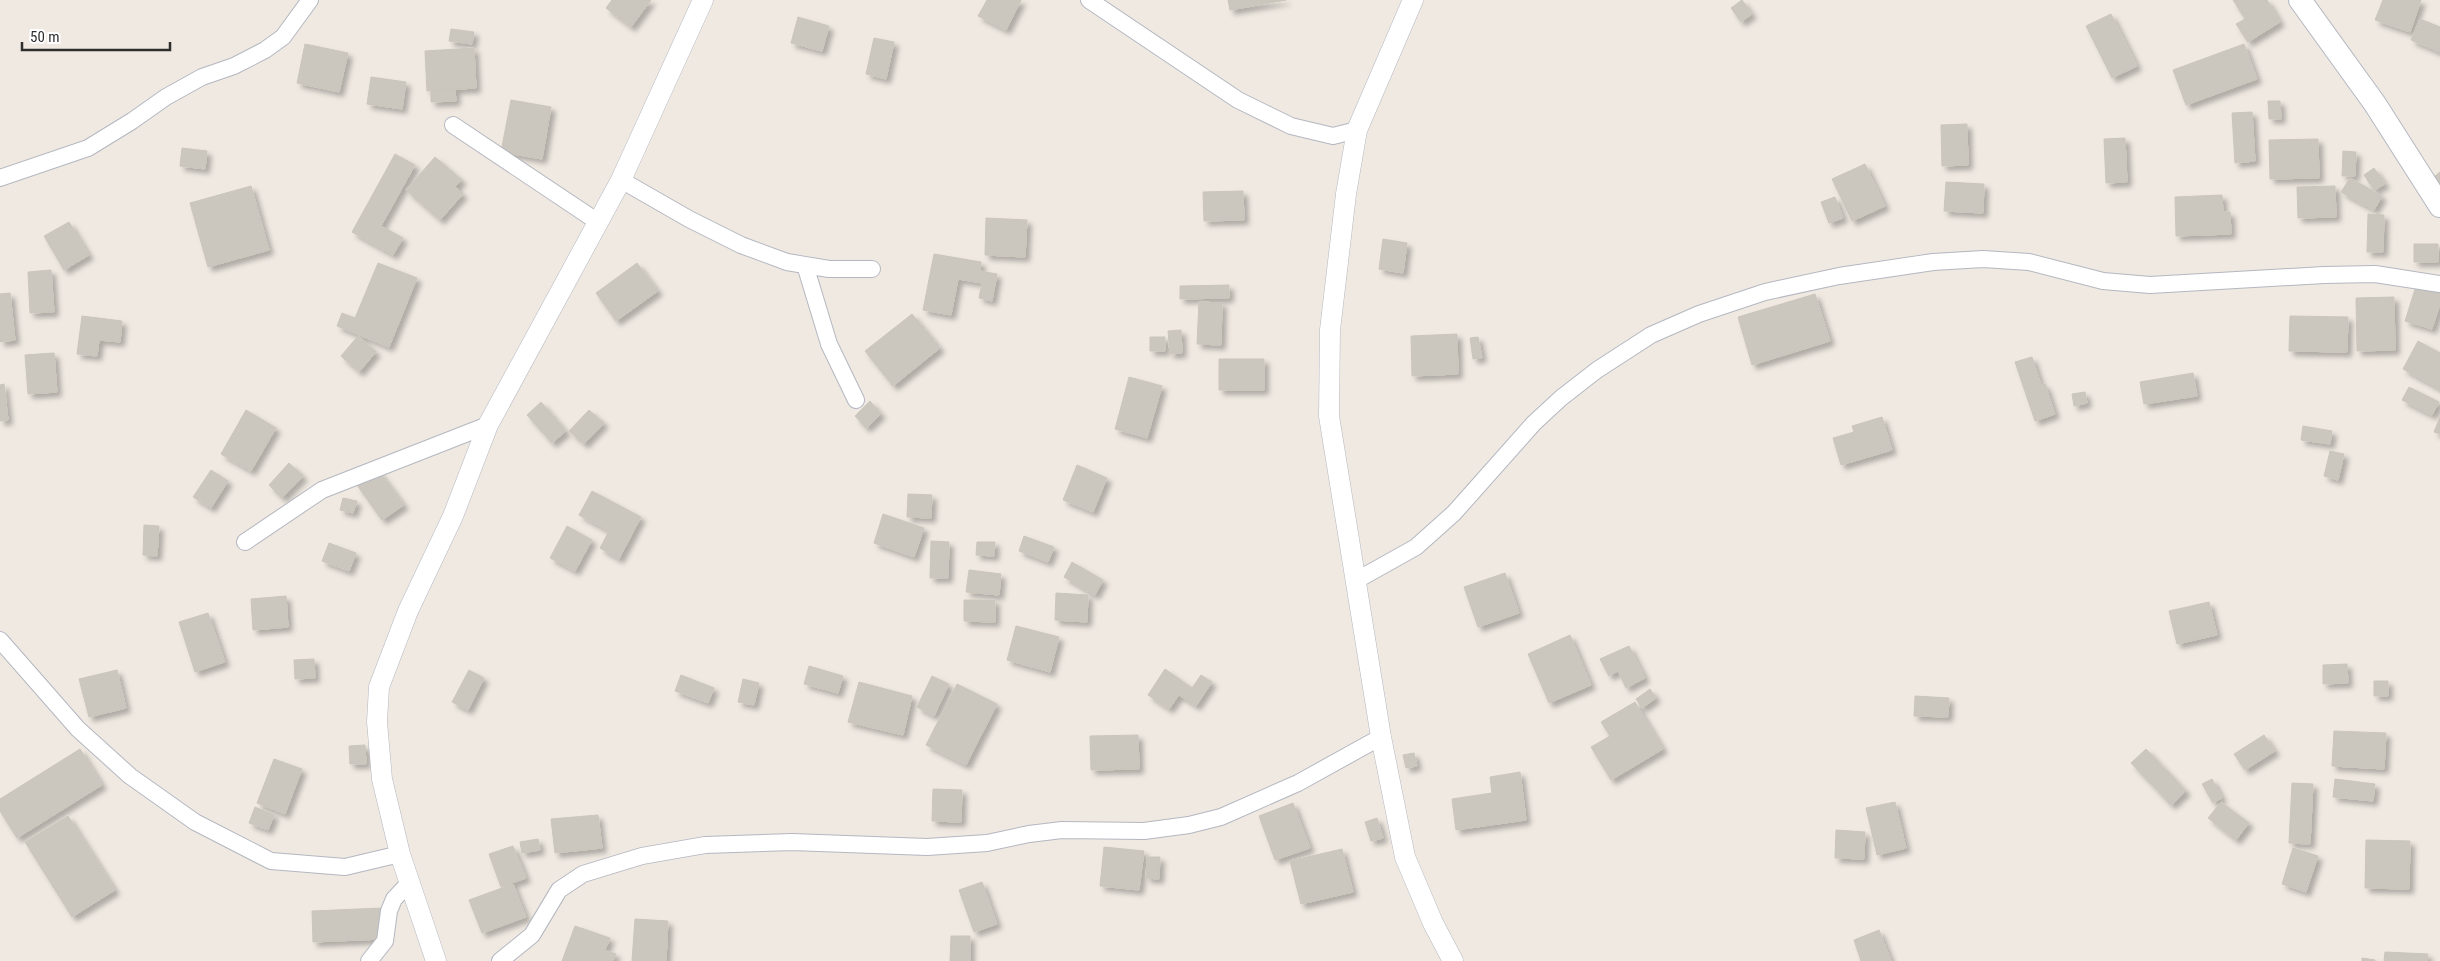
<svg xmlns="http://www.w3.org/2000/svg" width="2440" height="961" font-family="'Roboto Condensed',sans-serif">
<defs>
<filter id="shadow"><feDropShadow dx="4.5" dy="4.5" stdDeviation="2.5" flood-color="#0004"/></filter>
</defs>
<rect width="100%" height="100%" fill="#efe9e1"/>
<path fill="#cbc7bf" stroke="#cbc5ba" filter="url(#shadow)" d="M612,0H651L631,27L606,8Z
M987,0H1021L1006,30L978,16Z
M1228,0H1286L1230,10Z
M1742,0L1752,14L1741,22L1731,8Z
M2233,0H2267L2280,22L2248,42L2236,24L2245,19Z
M2383,0H2421L2410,32L2375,20Z
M2111,14L2137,66L2112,78L2086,26Z
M798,17L829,26L822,51L791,43Z
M2420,19L2440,27V52L2411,40Z
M451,29L474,32L472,44L449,41Z
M874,38L894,42L886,79L866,74Z
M305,44L348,53L339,92L297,83Z
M2244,44L2257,79L2186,105L2173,70Z
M474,48L476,88L427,91L425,51Z
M371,77L406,82L402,109L367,104Z
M455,90L456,101L431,102V91Z
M511,100L551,107L542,159L501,152Z
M2268,101H2280L2281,119H2269Z
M2252,112L2255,161L2235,163L2232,113Z
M1967,124L1968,165L1942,166L1941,125Z
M2125,138L2127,182L2106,183L2104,139Z
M2318,139L2319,178L2270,179L2269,140Z
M182,148L207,151L205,169L180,166Z
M2343,151L2356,152L2355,176H2342Z
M395,154L415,165L381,226L403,238L393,255L352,232Z
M435,157L462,180L455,187L463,194L440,220L406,190Z
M1865,164L1885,206L1852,221L1832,179Z
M2374,168L2385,184L2374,190L2364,175Z
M2440,172V184L2435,176Z
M2350,178L2382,196L2374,210L2341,192Z
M1946,182L1984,184L1983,213L1944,211Z
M251,186L269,250L208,267L190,203Z
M2335,186L2336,217L2298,218L2297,187Z
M1243,191L1244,220L1204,221L1203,192Z
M2222,195L2223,212H2230L2231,234L2176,236L2175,197Z
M1835,197L1843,218L1829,223L1821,202Z
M2368,214L2384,215L2383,252H2367Z
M986,218L1027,220L1025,257L985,255Z
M69,222L89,255L64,270L44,236Z
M1383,239L1407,243L1403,273L1379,269Z
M2414,244H2438V262H2414Z
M934,254L981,262L980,271L997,274L992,301L979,298L982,283L958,279L951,315L923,310Z
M378,263L417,278L389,347L337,326L342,313L355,318Z
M637,263L658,291L616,321L596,293Z
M51,270L54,312L30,313L28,272Z
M2418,280L2440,287V304L2432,329L2405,321Z
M1229,285V298L1180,299V286Z
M10,293L15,340L0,342V294Z
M1815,294L1830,341L1752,365L1738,317Z
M2394,297L2395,350L2357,351L2356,298Z
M1199,302L1222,303L1221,345L1197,344Z
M912,314L940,348L893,386L865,351Z
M82,316L122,321L120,342L99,340L97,356L77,354Z
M2290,316L2348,317L2347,352L2289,351Z
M1181,330L1182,353L1170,354L1168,331Z
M1457,334L1458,374L1412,376L1411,336Z
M358,336L376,352L359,372L341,356Z
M1150,337H1165V351H1150Z
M1478,337L1482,358L1473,359L1470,338Z
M2418,341L2440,353V389L2403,369Z
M54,353L57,392L28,394L25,355Z
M2032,357L2041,385L2045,384L2055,414L2035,421L2015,362Z
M1219,359H1264V390H1219Z
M2193,373L2197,396L2144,404L2140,382Z
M1129,377L1162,386L1147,438L1115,429Z
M4,384L8,420L0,421V385Z
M2409,387L2439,402L2432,415L2402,400Z
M2085,392L2087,403L2074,406L2072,394Z
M870,401L881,414L866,428L855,416Z
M541,402L566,431L552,443L527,415Z
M246,410L276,428L251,471L221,454Z
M589,410L604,423L584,444L569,431Z
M1882,417L1892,450L1841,465L1833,438L1854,432L1852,426Z
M2440,417V434L2434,432Z
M2303,426L2332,431L2330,444L2301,440Z
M2330,451L2344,454L2338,480L2324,476Z
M289,463L303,476L282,498L269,485Z
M1077,465L1107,478L1093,512L1063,500Z
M211,470L228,481L211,508L193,497Z
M378,470L404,505L382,520L357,485Z
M592,491L641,517L619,559L600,548L609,531L579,515Z
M908,494L932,495L931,518L907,517Z
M343,498L357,501L353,513L340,510Z
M883,514L924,528L914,557L874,543Z
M144,525L159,526L157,556L143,555Z
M567,526L592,540L575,571L550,558Z
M1024,536L1054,547L1048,562L1019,551Z
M931,541L949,542L948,578H930Z
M977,542H995L994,556L976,555Z
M329,543L356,553L349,571L322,561Z
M1072,562L1103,580L1095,595L1064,577Z
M969,570L1001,574L999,595L966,592Z
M1505,573L1519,613L1478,627L1464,587Z
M1056,593L1088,595L1087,622L1055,620Z
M286,596L288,627L253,630L251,599Z
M964,600H995V622L964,621Z
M2209,602L2217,635L2177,644L2169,611Z
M208,613L225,662L195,672L179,622Z
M1016,626L1059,637L1050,672L1007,660Z
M1570,635L1591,685L1549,703L1528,654Z
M1629,646L1645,678L1626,688L1618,671L1609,676L1600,659Z
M314,659L315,678L295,679L294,660Z
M2347,664L2348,683L2323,684V665Z
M809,666L843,676L838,693L804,684Z
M1165,669L1192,688L1201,675L1212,682L1196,706L1179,695L1169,709L1148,695Z
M117,670L126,708L89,717L79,679Z
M469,670L484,678L468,710L452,702Z
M681,675L714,688L708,703L675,691Z
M932,676L949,684L934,716L917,707Z
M743,679L759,683L754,705L738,702Z
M2374,681H2388V696H2374Z
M859,682L912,696L903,735L848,722Z
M957,684L997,704L966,765L926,745Z
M1650,689L1656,698L1642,708L1636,699Z
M1915,696L1949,698L1948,717L1914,716Z
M1635,702L1663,749L1611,780L1591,747L1610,736L1601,722Z
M2334,731L2386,733L2384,769L2332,766Z
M1138,735L1139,769L1091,770L1090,736Z
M2264,735L2275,751L2245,770L2234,754Z
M365,745L366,764H350L349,746Z
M80,749L102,785L17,838L0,811V799Z
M2146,749L2186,791L2171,805L2131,763Z
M1414,753L1417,766L1406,768L1403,755Z
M274,759L302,769L285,814L257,803Z
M1520,772L1526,820L1456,830L1452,799L1492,793L1490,777Z
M2212,779L2222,798L2213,803L2202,784Z
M2335,779L2375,784L2373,801L2333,797Z
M2292,783L2313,784L2310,844L2289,843Z
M933,789L962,790L961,822L932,821Z
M1895,802L1906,848L1877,855L1866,808Z
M2221,802L2249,823L2236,840L2208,818Z
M1293,803L1310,848L1275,860L1259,816Z
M255,807L274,815L268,830L249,823Z
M598,815L602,848L555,853L551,819Z
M68,816L115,890L72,917L25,842Z
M1377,818L1383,838L1371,841L1365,822Z
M1836,830L1865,832L1864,859L1835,858Z
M538,839L540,850L522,853L520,842Z
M2366,840L2410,841L2409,889L2365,888Z
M513,846L526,878L501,887L489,854Z
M1104,847L1144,851L1139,890L1100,886Z
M2293,848L2318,856L2306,892L2282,884Z
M1342,849L1353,892L1301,904L1290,861Z
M1147,857H1160L1159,879L1146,878Z
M982,882L997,924L974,932L959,890Z
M513,884L526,917L482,933L469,900Z
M382,908L383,939L313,942L312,911Z
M635,919L668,921L666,961H632Z
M575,926L610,938L605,950L616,954L613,961H562Z
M1879,930L1891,961H1861L1854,940Z
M951,936H970V961H950Z
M2385,952L2428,954L2427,961H2384Z
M2362,958L2375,960V961H2362Z"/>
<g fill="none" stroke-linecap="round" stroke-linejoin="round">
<g stroke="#b4b7c1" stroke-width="18">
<path id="minor" d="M1089,0L1238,100L1291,126L1333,136L1357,130
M453,125L598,222
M0,178L88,148L132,121L166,97L202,77L234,66L265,50L283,37L310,0
M621,180L689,219L741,245L787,262L829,269H872
M805,265L829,344L856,400
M245,542L322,490L488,425
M1357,580L1416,547L1454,513L1534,423L1561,398L1597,370L1651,335L1699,314L1765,292L1839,276L1933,262L1983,259L2029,262L2103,281L2150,285L2324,275L2375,274L2440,284
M0,640L78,729L130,776L195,822L271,861L345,867L400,854
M369,961L385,941L389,911L394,899L409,883
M500,961L532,935L559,890L583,874L642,856L705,845L792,842L927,847L987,843L1029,834L1062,830L1144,831L1189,825L1221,817L1298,783L1381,737"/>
</g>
<g stroke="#b4b7c1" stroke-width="21">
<path id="tertiary" d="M1413,0L1357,130L1346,194L1330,330L1329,416L1381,737L1405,857L1433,923L1453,961
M436,961L400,854L382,779L377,722L379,687L408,611L453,516L488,425L621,180L703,0"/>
</g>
<g stroke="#b4b7c1" stroke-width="24">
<path id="secondary" d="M2300,0L2375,104L2440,206"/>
</g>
<use href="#minor" stroke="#fff" stroke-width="16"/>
<use href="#tertiary" stroke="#fff" stroke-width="20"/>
<use href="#secondary" stroke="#fff" stroke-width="22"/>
</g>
<path d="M22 42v8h148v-8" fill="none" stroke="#2e2e2e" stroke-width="2.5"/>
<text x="30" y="42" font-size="15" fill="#2e2e2e" stroke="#ffffff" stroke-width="4" paint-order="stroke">50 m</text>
</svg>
